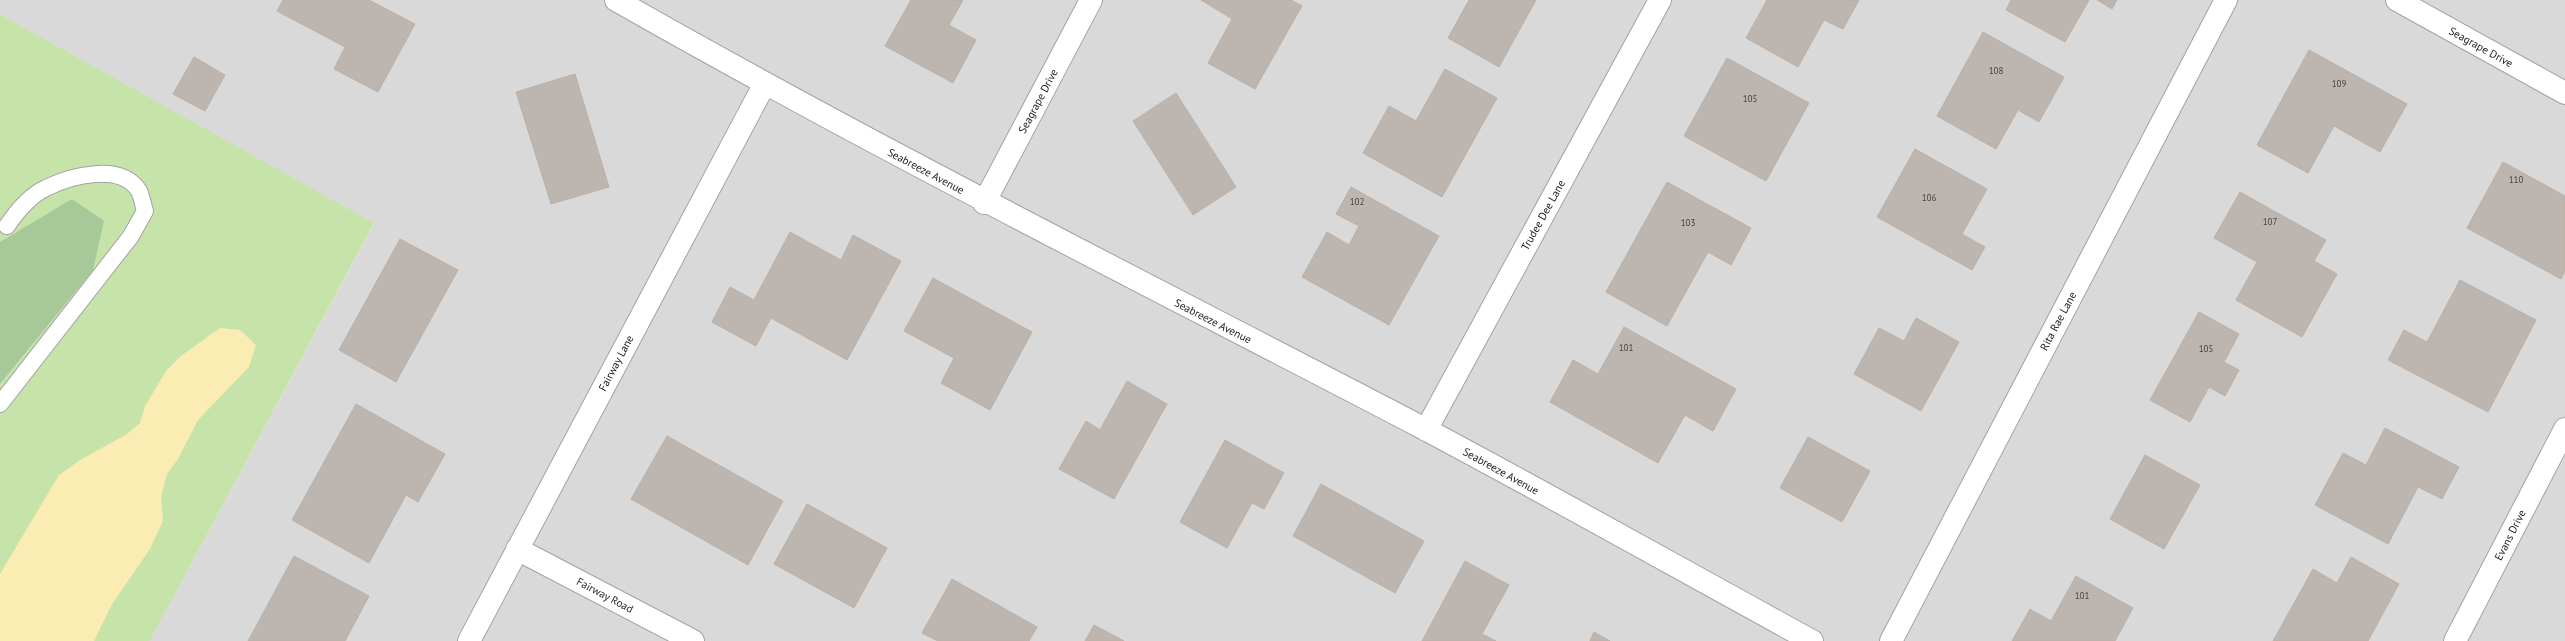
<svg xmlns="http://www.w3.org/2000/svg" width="2565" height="641" font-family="'PT Sans',sans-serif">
<rect width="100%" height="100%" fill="#ede9e2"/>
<path fill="#dad9d9" d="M0,0H2565V641H150L374,224L0,14Z"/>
<path fill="#c6e4aa" d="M0,14L374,223L150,641H0Z"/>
<path fill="#a7c999" d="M72,199L104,221L93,270L0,384V242Z"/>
<path fill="#faecb3" d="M220,328L240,330L256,345L249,367L198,420L178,459L167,474L161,497L163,521L150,549L112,604L94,641H0V574L59,475L80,460L127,434L140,423L145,406L166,371L181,356Z"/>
<path fill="#bdb5af" stroke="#bdb0a5" d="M283,0H369L415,24L378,92L334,69L345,47L277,11Z
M911,0H963L949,25L976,40L953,83L885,46Z
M1201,0H1291L1302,6L1255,89L1208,63L1232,19Z
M1469,0H1536L1499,67L1448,38Z
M1767,0H1859L1843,29L1824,20L1798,67L1746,38Z
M2011,0H2089L2065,42L2006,10Z
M2097,0H2117L2112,9Z
M1983,32L2064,77L2039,122L2018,110L1996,149L1937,116Z
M2309,50L2407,104L2380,152L2334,126L2308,173L2257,145Z
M194,57L225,75L205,111L173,94Z
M1727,58L1809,103L1766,181L1684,136Z
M1445,69L1497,98L1442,197L1363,153L1389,106L1416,121Z
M575,74L609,187L551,204L516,92Z
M1176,93L1236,187L1193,215L1133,121Z
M1915,149L1987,189L1962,234L1985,247L1972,270L1877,217Z
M2503,162L2565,196V271L2561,279L2467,228Z
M1667,182L1751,228L1731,265L1708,252L1667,326L1606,292Z
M1351,187L1439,236L1389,325L1302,277L1327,232L1349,245L1359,226L1336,214Z
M2240,192L2326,240L2314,261L2337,274L2302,337L2236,300L2257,262L2214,238Z
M790,232L841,260L853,235L901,261L847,360L771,318L756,346L712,322L730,287L754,300Z
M400,239L458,270L396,382L339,350Z
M933,278L1032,332L990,410L941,383L954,358L904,331Z
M2460,280L2536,320L2488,412L2388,360L2404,330L2427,342Z
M2199,312L2239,334L2224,362L2239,370L2225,396L2209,387L2190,422L2150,400Z
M1916,318L1959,342L1921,411L1854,374L1879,328L1904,341Z
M1624,327L1736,389L1713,431L1685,415L1658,463L1550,402L1573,360L1598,374Z
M1127,381L1167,404L1114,499L1059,469L1086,421L1100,430Z
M356,404L445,454L418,502L406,495L369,563L292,520Z
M2385,428L2459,467L2442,499L2418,487L2388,544L2315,505L2343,453L2366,465Z
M667,436L783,501L748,565L631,499Z
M1808,437L1870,471L1842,522L1780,488Z
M1225,440L1284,473L1264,509L1252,503L1227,548L1180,522Z
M2145,455L2200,485L2164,549L2110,519Z
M1321,484L1424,541L1395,593L1293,536Z
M807,504L887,548L854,608L774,564Z
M294,556L369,596L345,641H248Z
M2351,557L2399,584L2368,641H2273L2313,569L2337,583Z
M1465,561L1509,585L1482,634L1496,641H1422Z
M2076,576L2133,608L2115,641H2012L2030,609L2051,621Z
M952,579L1037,627L1029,641H938L922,633Z
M1094,625L1124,641H1085Z
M1594,632L1610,641H1590Z"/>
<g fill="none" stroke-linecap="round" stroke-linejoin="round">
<g stroke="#a3a3a3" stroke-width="18">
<path id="lane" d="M0,404L131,236L145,211C143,205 142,197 139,191C121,162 70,176 46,188C29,196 17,211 7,226"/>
</g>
<g stroke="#a3a3a3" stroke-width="24">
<path id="street" d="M616,0C881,151 1153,287 1423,428C1553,497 1682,570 1812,641
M2397,0L2565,93
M984,203L1091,0
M1426,430L1660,0
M517,549L693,641
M469,641L764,85
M1891,641L2226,0
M2455,641L2565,429"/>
</g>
<use href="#lane" stroke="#fff" stroke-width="16"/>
<use href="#street" stroke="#fff" stroke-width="22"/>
</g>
<g text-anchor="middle" stroke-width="3.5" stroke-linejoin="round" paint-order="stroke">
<g font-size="9" fill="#444241">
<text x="1996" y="74">108</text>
<text x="2339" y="87">109</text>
<text x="1750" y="102">105</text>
<text x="2516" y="183">110</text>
<text x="1929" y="201">106</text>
<text x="1357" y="205">102</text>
<text x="2270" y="225">107</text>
<text x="1688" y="226">103</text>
<text x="1626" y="351">101</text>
<text x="2206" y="352">105</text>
<text x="2082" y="599">101</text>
</g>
<g font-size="11" fill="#1c1c1c" stroke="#fff">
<text transform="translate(2481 47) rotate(29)" y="4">Seagrape Drive</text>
<text transform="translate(1038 101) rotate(-62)" y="4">Seagrape Drive</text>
<text transform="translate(926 171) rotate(28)" y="4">Seabreeze Avenue</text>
<text transform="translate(1543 215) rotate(-61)" y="4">Trudee Dee Lane</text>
<text transform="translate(1213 321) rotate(27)" y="4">Seabreeze Avenue</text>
<text transform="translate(2058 321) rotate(-62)" y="4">Rita Rae Lane</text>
<text transform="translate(616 363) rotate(-62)" y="4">Fairway Lane</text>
<text transform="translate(1501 471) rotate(29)" y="4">Seabreeze Avenue</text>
<text transform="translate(2510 535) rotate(-63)" y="4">Evans Drive</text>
<text transform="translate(605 595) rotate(28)" y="4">Fairway Road</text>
</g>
</g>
</svg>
